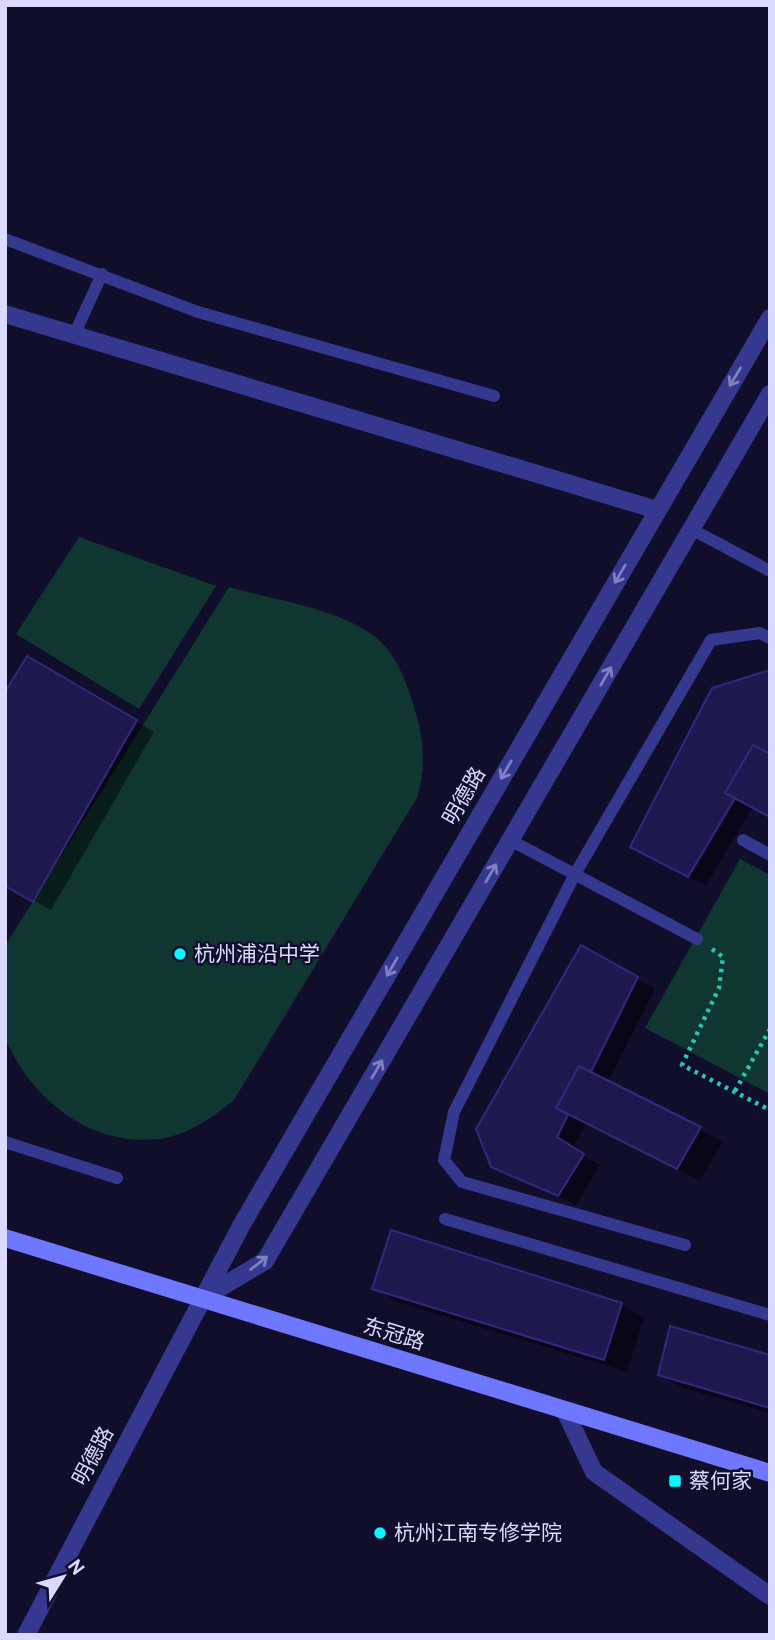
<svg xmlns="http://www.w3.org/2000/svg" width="775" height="1640" font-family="Overpass,'Noto Sans SC',sans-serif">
<rect width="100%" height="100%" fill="#110e2c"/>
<path fill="#103632" d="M79,537L216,586L139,709L16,634Z
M229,587C273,600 345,609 380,641C397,657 408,685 414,707C424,739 426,764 418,796L234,1100C214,1116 191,1133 165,1138C94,1150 32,1101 5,1038V946Z
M740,859L770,875V1094L645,1028Z"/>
<path fill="#0007" d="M27,659L154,732L51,910L5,884Z
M714,689L753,807L706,886L690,877L738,797Z
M581,948L655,989L608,1082L723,1142L700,1181L586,1123L573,1149L600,1165L576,1205L493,1166Z
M393,1232L622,1305L644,1318L627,1372L397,1302L374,1288Z
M770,1357V1413L683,1388L660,1375Z"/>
<path fill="#1f184f" stroke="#32287d" stroke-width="2" d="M27,656L137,720L33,902L5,886V692Z
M770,670V754L753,745L725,793L735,798L688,877L630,847L712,688Z
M753,745L770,754V817L725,793Z
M581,945L638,977L591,1072L579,1066L556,1108L568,1115L557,1137L584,1154L558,1196L491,1167L476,1129Z
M579,1066L701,1127L677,1169L556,1108Z
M391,1230L622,1303L604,1360L372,1289Z
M670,1326L770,1355V1408L658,1375Z"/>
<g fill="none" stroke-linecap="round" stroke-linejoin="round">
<path stroke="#23c8b2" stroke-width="4.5" stroke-dasharray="3.5 5" stroke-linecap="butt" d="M712,949L723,957L719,988L682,1065L770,1110
M735,1091L770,1029"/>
<path stroke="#35388f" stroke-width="12" d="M5,239L198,312L494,396
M74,335L102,274
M691,529L770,571
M510,840L697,939
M743,840L770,855
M5,1142L117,1178
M445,1219L770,1315
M685,1245L462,1182L444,1160L454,1112L575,874L711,640L760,633L770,638"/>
<path stroke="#35388f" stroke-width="18" d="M5,314L657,510
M565,1411L594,1472L770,1596"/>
<path stroke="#35388f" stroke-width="18" d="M201,1299L265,1261L770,394
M26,1635L241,1226L770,318"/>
<path stroke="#7077ff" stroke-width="18" d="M5,1238L770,1473"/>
</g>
<defs><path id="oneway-shaft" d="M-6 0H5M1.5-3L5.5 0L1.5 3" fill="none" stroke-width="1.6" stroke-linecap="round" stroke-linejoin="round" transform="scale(1.75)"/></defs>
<g stroke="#7f80c1">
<use href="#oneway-shaft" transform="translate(735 377) rotate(121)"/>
<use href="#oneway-shaft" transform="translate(620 574) rotate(120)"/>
<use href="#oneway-shaft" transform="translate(606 676) rotate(-60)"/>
<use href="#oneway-shaft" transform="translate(506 770) rotate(120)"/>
<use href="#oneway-shaft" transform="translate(491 873) rotate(-60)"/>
<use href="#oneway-shaft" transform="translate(392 967) rotate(120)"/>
<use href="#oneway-shaft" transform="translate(377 1069) rotate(-60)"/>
<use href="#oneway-shaft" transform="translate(259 1263) rotate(-38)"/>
</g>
<g fill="#05f9ff" stroke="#110e2c" stroke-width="2.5">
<circle cx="180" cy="954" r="7"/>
<rect x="668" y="1474" width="14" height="14" rx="3.5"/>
<circle cx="380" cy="1533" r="7"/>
</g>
<g text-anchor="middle" stroke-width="5" stroke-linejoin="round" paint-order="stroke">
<g font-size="21" fill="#dad9ff" stroke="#110e2c">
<text transform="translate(464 796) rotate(-60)" y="7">明德路</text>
<text transform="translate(394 1334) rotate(17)" y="7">东冠路</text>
<text transform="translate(93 1456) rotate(-62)" y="7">明德路</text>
</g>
<g font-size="21" fill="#dad9ff" stroke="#110e2c" text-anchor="start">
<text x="194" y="961">杭州浦沿中学</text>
<text x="689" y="1488">蔡何家</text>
<text x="394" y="1540">杭州江南专修学院</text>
</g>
</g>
<rect width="775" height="1640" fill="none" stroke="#dad9ff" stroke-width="14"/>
<g transform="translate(63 1577) rotate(53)" stroke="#110e2c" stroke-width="5" paint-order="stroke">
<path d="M0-5L12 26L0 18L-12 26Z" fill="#dad9ff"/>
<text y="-10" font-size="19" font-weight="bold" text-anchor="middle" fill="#dad9ff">N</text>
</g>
</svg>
